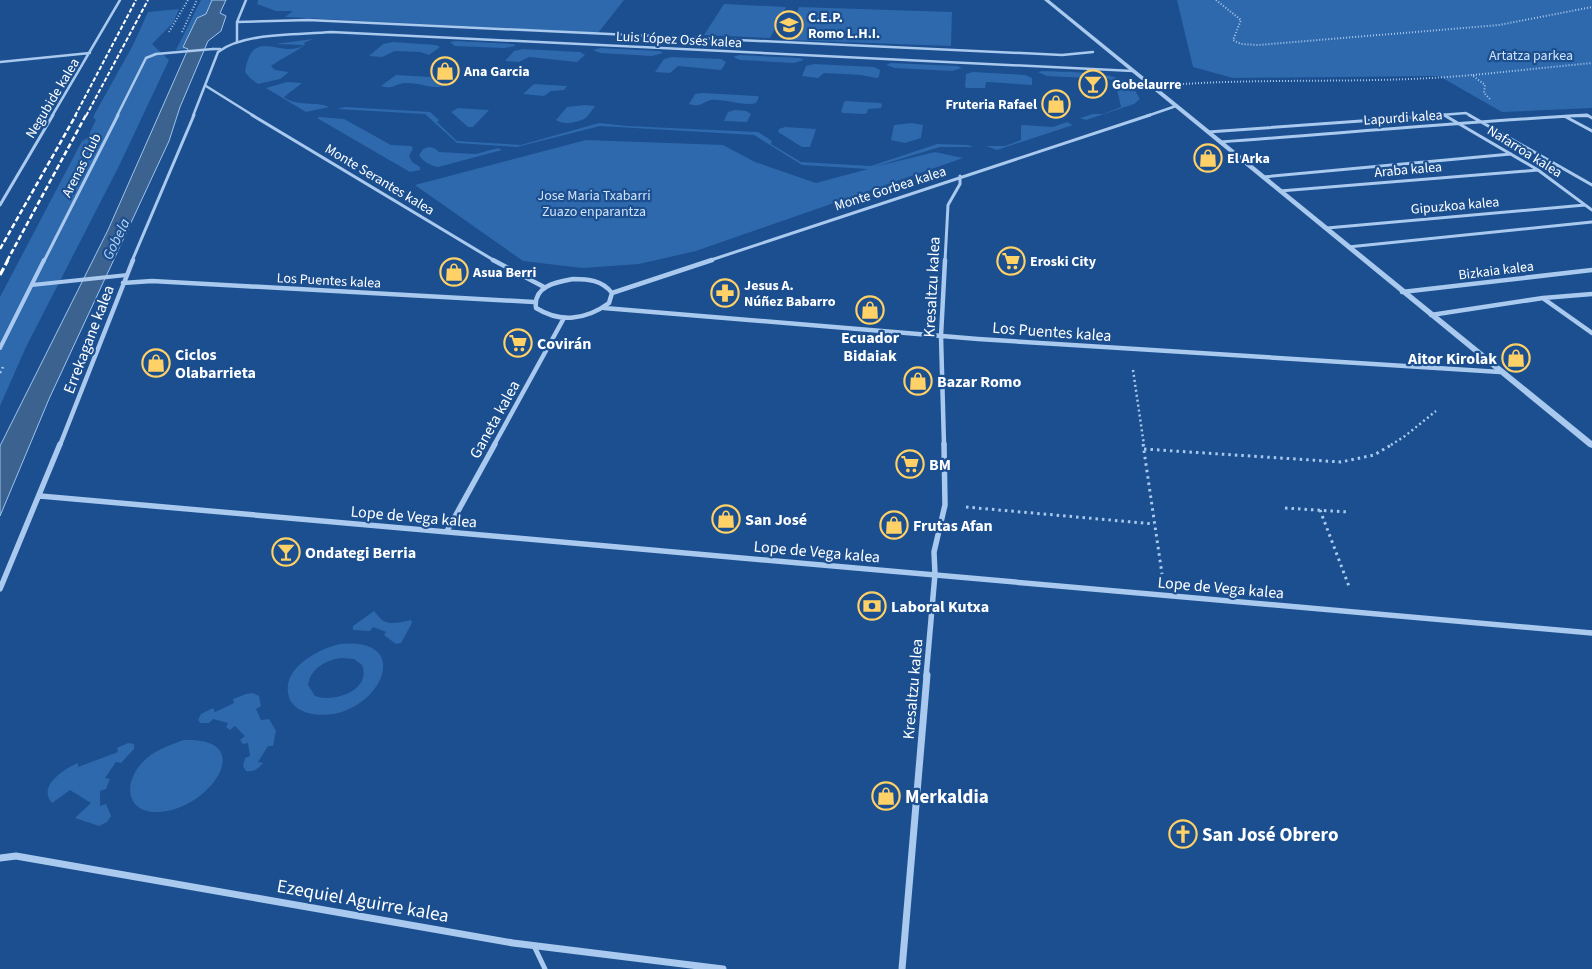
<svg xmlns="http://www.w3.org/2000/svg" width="1592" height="969" font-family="'Source Sans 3',sans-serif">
<rect width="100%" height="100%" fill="#1b4f8f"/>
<path fill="#2e69ad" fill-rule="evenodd" d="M201,0H212L206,14L197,18L183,46L188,49L176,50Z
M258,0H624L598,33L285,17L293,11H276L257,4Z
M1177,0H1592V108L1502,112L1439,76L1233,78L1193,67Z
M724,4L786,7L770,38L704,35Z
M799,7L952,12L951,46L787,40Z
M179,9L173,23L152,44L169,60L119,166L26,347L0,406V297L82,141L87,138L96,120L93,117L133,45L148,12Z
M313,39L304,43L305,45C294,53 282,58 271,66L275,70L289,72L280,79L258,84L250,78L245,72C252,24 282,60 304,45L275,44Z
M456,41L513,44L516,46L504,48L455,46L450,42Z
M393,42L436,45L440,47L429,55L420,52L395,51L382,57L369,56L383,44Z
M600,48L660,51L663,53L652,56L600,53L593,50Z
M523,49L580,52L585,55L577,62L529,57L519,62L505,61L514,51Z
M739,55L800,58L804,60L794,63L740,60L733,57Z
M672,57L721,59L726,62L722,69L720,70L678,66L670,73L655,72L664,59Z
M891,63L957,66L962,68L952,71L895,68L886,65Z
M814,64L874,67L880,70L879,77L876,78L861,75L824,73L818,78L802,76L806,66Z
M1042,71C1062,72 1117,71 1131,85C1135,89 1137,95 1140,99L1134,104L1086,120L1080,118L1093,114H1103L1121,107L1115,81L1108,79L1047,76L1038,72Z
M973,72L1025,75L1032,78V85L988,82H986L985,88H967L965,87L966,74Z
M396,75L448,78L451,81C447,84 445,86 440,87C429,88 417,82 404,83C394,84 393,90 381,86Z
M287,82L302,83L284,97C296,107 317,101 329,107L306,112L266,88Z
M534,84L566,86H567L564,90L551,91L544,96L523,94Z
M702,93L757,96L759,97L756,103C742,107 718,96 708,101C701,104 698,107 689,104L695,94Z
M846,101L880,103L882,104L881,108L868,109L867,113L864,114L843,113L841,112L844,102Z
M585,105L595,106C592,110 588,117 584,119C576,123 563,125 556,120L567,107Z
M345,107L430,112L439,120L437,122L457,141L521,145L599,123L627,126L758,132L772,141L771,144L801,162L871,166L937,144L968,145L973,147H940L874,167L935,152L963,158L696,251L639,264L582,268L523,261L415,185L586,140L723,145L755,162L816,183L868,169L802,165L754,135L600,126L517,147L457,143L425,114L337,109Z
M458,108L489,110L473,127H468L451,112Z
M735,110L746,111L751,114L747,122L724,121L728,112Z
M319,117L344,119L391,145L411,146L413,148L409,156L412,162L420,167V170L410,172L317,118Z
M1067,122L1073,125L997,150L986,146H1005L1021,140V126L1022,125L1053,127Z
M912,123L923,125L921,138L905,143L891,140L894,125Z
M785,127L816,129L810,147H802L778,132L779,129Z
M429,147L434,148L439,152L476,154L498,148L502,150L438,167C431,166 423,162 419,155L423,149Z
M374,611C376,613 377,615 379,617C387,627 401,622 411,620L412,623L401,643L396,644L384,635L386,632L373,627L370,631L353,630V626Z
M340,644C423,636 372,729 308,713C300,711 291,705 289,697C280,669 318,649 340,644ZM341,658L354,659L362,665C372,691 333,703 315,696L308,685C311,668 326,660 341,658Z
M246,694L253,693L259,696L261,706L256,709L261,720L269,719L276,731L273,746H268L258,762L263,763C258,769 254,772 246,771L243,766L245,758L250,756L248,743L243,744L240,740L245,736L235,726L230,730L226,727L228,723L213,719L209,723H201L198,720L201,714L213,708L215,712L234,703L233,699Z
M184,740C256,737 214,803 167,811C126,819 119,782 147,758C158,749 170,745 184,740Z
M128,743L134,744V749L121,763L116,762L105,778L110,779L106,789L100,791V806L106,804L111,816L107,822L99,826L75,818L91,803L70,790L52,803C37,786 64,769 78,763V767L118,752L117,748Z"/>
<path fill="#3c6290" stroke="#9cc4f0" d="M212,0H226L220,13L226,16L221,31L208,41L180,107L169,141L49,399L0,516V446L108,230L188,49L183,47L197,18L206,14Z"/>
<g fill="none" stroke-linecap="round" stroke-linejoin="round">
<path stroke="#a9c9ee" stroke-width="2" stroke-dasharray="1 2" stroke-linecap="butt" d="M1216,0L1241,20L1233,40L1241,44L1258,45L1499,25L1592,7
M169,32L188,0
M182,32L197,0
M1473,75L1592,63
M1183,84C1279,78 1376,84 1472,75L1485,85L1484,93L1491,100"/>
<path stroke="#a9c9ee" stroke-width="2.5" stroke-dasharray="2 3" stroke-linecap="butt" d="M1133,370L1144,445
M0,373L3,367
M1391,445L1405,436L1436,411"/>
<path stroke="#a9c9ee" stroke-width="3" stroke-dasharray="2.5 4" stroke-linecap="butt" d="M1143,444L1162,574
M1144,449L1341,462L1374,455L1393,444
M966,507L1154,524
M1285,508L1348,512
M1320,510L1350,589"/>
<path stroke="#a9c9ee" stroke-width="5" d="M534,946L545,969"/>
<path stroke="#a9c9ee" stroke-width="2.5" d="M237,22L308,20L1062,55L1093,52
M237,42V22L246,0
M213,49H220
M117,116L146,58L156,54"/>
<path stroke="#a9c9ee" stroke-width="3" d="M44,261L118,115"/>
<path stroke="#a9c9ee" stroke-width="4" d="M32,285L127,275
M0,348L44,260"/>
<path stroke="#a9c9ee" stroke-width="2.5" d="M0,62L90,53
M206,86L254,116
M52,116L120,0
M193,116L218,52C244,32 299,35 331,32L1133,71
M1147,116L1176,106
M1428,116L1466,113L1471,116
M1574,116H1588"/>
<path stroke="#a9c9ee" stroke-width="3" d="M252,115L495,261
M1444,115L1538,170L1592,210
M1469,115L1592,185
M1566,117L1592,131
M1208,132L1445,115
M1220,142C1342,133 1465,122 1587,115L1592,118
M1263,177L1511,154
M1280,191L1538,170
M0,205L53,115
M1327,228L1585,205
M1348,247L1592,222
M132,261L194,115
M708,261L1150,115
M945,261L948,205L960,184V176"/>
<path stroke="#a9c9ee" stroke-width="4.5" d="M493,260L544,287
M573,279C588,279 602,280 612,293L609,303C586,320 560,323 536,308C533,286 556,282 573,279Z
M123,283L152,281L534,302
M1402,292L1592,270
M612,293L712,260
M1544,299L1592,333
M604,308L978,339L1500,372
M1431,315L1543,298L1592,294
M60,445L133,260
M494,445L564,318
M944,445L941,336L945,260"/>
<path stroke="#a9c9ee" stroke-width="5.5" d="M40,496L1592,633
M447,531L495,444
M0,589L60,444
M926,677L935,574L934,552L945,505L944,444"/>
<path stroke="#a9c9ee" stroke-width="7" d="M0,858L16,856L513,943L723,969
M902,969L927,675"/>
<path fill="#a9c9ee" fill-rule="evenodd" d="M1044,0H1049L1592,441V448L1589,447Z"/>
<path stroke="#fff" stroke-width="2" stroke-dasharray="4.5 2" stroke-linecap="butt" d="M75,116L136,0
M86,116L148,0"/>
<path stroke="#fff" stroke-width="2.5" stroke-dasharray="5.5 2.5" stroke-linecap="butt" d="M0,249L76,115
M7,261L86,115"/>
<path stroke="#fff" stroke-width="3" stroke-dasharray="8 3" stroke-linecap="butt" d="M0,275L8,260"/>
<path stroke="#a9c9ee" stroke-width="2.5" d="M156,54L213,49"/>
</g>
<defs>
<g id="school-ring" transform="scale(1.4375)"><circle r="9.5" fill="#1b4f8f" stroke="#ffd166" stroke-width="1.5"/><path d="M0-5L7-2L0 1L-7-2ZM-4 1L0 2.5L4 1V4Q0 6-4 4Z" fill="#ffd166"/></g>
<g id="shop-ring" transform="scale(1.4375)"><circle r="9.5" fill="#1b4f8f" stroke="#ffd166" stroke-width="1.5"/><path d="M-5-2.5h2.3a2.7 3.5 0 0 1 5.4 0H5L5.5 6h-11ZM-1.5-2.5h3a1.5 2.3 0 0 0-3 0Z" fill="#ffd166"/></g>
<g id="bar-ring" transform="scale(1.4375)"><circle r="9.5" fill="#1b4f8f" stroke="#ffd166" stroke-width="1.5"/><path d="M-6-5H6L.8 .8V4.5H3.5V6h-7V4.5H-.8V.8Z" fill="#ffd166"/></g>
<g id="supermarket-ring" transform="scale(1.4375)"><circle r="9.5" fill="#1b4f8f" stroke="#ffd166" stroke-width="1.5"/><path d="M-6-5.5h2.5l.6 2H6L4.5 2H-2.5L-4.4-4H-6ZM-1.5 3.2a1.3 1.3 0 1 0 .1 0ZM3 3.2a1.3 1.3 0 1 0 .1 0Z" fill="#ffd166"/></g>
<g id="pharmacy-ring" transform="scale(1.4375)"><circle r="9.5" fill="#1b4f8f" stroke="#ffd166" stroke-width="1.5"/><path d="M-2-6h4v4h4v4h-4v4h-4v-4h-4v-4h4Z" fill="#ffd166"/></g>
<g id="bank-ring" transform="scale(1.4375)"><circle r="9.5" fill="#1b4f8f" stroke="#ffd166" stroke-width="1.5"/><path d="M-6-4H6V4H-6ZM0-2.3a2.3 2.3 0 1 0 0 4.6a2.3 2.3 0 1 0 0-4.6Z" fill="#ffd166"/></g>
<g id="church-ring" transform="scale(1.4375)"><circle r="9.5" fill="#1b4f8f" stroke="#ffd166" stroke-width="1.5"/><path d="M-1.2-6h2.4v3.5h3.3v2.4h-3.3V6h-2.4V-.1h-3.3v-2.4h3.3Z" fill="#ffd166"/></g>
</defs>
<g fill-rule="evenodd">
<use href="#school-ring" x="789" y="25"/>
<use href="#shop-ring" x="445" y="71"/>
<use href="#bar-ring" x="1093" y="84"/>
<use href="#shop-ring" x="1056" y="104"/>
<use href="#shop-ring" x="1208" y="158"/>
<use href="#supermarket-ring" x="1011" y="261"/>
<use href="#shop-ring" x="454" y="272"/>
<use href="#pharmacy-ring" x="725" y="293"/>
<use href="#shop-ring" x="870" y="310"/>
<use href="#supermarket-ring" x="518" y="343"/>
<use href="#shop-ring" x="1516" y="358"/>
<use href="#shop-ring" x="156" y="363"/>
<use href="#shop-ring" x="918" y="381"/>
<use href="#supermarket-ring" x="910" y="464"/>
<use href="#shop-ring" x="726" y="519"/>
<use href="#shop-ring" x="894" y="525"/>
<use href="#bar-ring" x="286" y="552"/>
<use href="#bank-ring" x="872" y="606"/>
<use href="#shop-ring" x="886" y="796"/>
<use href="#church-ring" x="1183" y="834"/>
</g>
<g text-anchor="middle" stroke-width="4.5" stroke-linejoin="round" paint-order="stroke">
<g font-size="14" font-weight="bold" fill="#fff" stroke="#1b4f8f" text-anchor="start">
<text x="808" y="22">C.E.P.<tspan x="808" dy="16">Romo L.H.I.</tspan></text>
<text x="464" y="76">Ana Garcia</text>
<text x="1112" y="89">Gobelaurre</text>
<text x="1037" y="109" text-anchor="end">Fruteria Rafael</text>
<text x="1227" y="163">El Arka</text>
<text x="1030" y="266">Eroski City</text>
<text x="473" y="277">Asua Berri</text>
<text x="744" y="290">Jesus A.<tspan x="744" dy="16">Núñez Babarro</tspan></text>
</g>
<g font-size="14" fill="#fff" stroke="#1b4f8f">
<text transform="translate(679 39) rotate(3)" y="5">Luis López Osés kalea</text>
<text transform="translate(52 98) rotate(-59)" y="5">Negubide kalea</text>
<text transform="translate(1403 117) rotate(-4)" y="5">Lapurdi kalea</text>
<text transform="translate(1525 151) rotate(32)" y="5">Nafarroa kalea</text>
<text transform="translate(81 165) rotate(-63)" y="5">Arenas Club</text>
<text transform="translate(1408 169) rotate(-5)" y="5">Araba kalea</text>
<text transform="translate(380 179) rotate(31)" y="5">Monte Serantes kalea</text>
<text transform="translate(890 188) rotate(-18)" y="5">Monte Gorbea kalea</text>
<text transform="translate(1455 205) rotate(-5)" y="5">Gipuzkoa kalea</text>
<text transform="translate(1496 270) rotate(-7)" y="5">Bizkaia kalea</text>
<text transform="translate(329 280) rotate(3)" y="5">Los Puentes kalea</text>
</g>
<g font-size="14" fill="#cfe3fa" stroke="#1b4f8f">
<text x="1531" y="60">Artatza parkea</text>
<text x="594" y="200">Jose Maria Txabarri<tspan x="594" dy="16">Zuazo enparantza</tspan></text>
</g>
<g font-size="15" font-style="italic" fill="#b5d3f5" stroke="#1b4f8f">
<text transform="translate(116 239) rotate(-64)" y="5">Gobela</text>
</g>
<g font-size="16" fill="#fff" stroke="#1b4f8f">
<text transform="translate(931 287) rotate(-87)" y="6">Kresaltzu kalea</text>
<text transform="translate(1052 331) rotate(4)" y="6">Los Puentes kalea</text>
<text transform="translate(88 339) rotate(-69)" y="6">Errekagane kalea</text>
<text transform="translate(494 419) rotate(-61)" y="6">Ganeta kalea</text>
<text transform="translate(414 516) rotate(5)" y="6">Lope de Vega kalea</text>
<text transform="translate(817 551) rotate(5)" y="6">Lope de Vega kalea</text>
<text transform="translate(1221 587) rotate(5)" y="6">Lope de Vega kalea</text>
<text transform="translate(912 689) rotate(-85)" y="6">Kresaltzu kalea</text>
</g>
<g font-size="16" font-weight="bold" fill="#fff" stroke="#1b4f8f" text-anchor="start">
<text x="870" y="343" text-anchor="middle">Ecuador<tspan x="870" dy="18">Bidaiak</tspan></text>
<text x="537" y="349">Covirán</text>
<text x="175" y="360">Ciclos<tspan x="175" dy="18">Olabarrieta</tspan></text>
<text x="1497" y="364" text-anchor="end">Aitor Kirolak</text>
<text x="937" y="387">Bazar Romo</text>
<text x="929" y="470">BM</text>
<text x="745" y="525">San José</text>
<text x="913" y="531">Frutas Afan</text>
<text x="305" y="558">Ondategi Berria</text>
<text x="891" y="612">Laboral Kutxa</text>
</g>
<g font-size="19" font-weight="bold" fill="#fff" stroke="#1b4f8f" text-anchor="start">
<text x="905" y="803">Merkaldia</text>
<text x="1202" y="841">San José Obrero</text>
</g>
<g font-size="19" fill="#fff" stroke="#1b4f8f">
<text transform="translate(363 900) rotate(10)" y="7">Ezequiel Aguirre kalea</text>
</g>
</g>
</svg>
